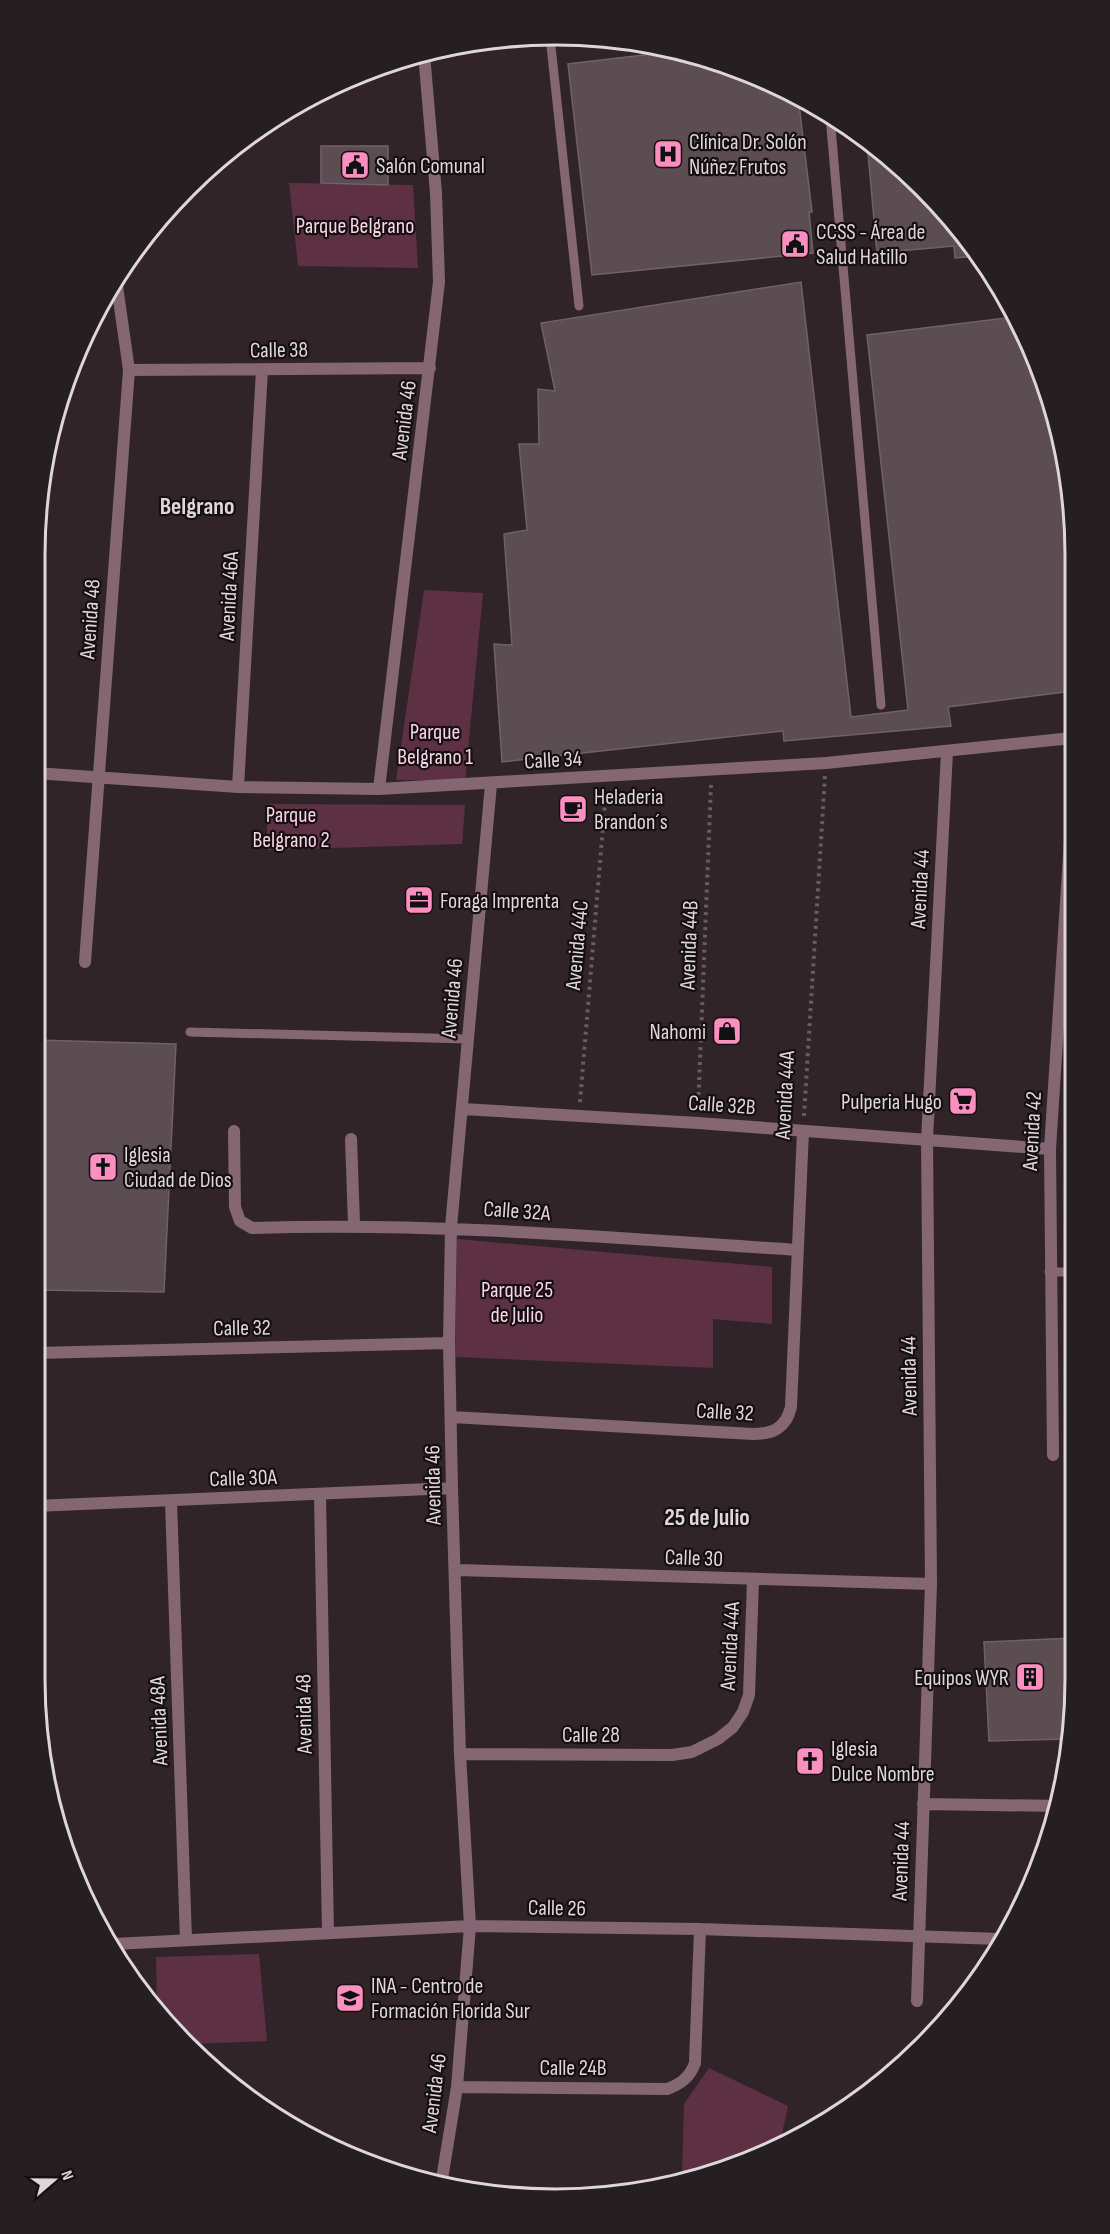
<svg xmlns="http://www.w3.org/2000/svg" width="1110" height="2234" font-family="'Sofia Sans Condensed',sans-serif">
<rect width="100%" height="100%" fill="#312429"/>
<path fill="#5e3044" d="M289,183L413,185L418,268L298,266Z
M424,590L483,593L465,781L396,780Z
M267,804L465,805L462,844L267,850Z
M457,1239L772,1267V1324L713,1319V1368L455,1357Z
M259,1954L267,2041L187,2044L157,2012L156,1957Z
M709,2068L788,2106L779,2148L682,2177L684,2104Z"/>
<path fill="#5b4d52" stroke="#706167" stroke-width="1.5" d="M651,46L689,52L785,88L798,96L812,212H809L813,253L592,275L568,64L652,54Z
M321,146H388V185L321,183Z
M881,151L968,238L978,256L955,258L954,246L877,253L868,153Z
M801,282L851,717L908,710L867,335L1014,317L1036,356L1065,463L1061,464L1071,610L1072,691L948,707L951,726L784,741L783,731L502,762L494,644L512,645L504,534L527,530L519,444H539L538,389L555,391L541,323Z
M35,1040L176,1044L164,1292L35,1290Z
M1074,1638V1713L1070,1739L989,1741L984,1642Z"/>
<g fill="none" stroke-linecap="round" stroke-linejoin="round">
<path stroke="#685c60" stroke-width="4" stroke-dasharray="3 4.5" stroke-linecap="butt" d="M580,1102L606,790
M698,1110L711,785
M804,1116L825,776"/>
<path stroke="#846773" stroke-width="9" d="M550,37L579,306
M830,116L881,705
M190,1032L469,1039
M1049,1272H1073"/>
<path stroke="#846773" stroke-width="12" d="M129,370L430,368
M35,773L238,787L379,789L826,763L1072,738
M238,787L262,370
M379,789L439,282L436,193L424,54
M85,962L129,370L116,279
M463,1109L698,1123L1050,1149
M234,1131L235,1207L240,1221L252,1228C435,1222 616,1238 798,1250
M351,1139L354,1224
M35,1353L449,1343
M451,1417L753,1434C773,1434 786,1428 791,1407L803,1131
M1053,1455L1050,1149L1072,809
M320,1495L328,1933
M171,1501L186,1940
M35,1506L452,1488
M455,1570L931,1584
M35,1668V1680
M460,1754L672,1755L692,1752L718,1739L733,1727L743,1712L749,1695L753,1580
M923,1804L1059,1806
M114,1944L470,1926L700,1929L1000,1939
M917,2001L931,1584L927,1140L947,752
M457,2087L667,2089C681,2084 690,2077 695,2063L700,1929
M441,2185L457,2087L470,1926L460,1754L452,1488L449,1343L451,1227L491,784"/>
</g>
<defs>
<g id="hospital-square" transform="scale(1.5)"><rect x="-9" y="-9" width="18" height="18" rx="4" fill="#fd8ec0" stroke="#150f12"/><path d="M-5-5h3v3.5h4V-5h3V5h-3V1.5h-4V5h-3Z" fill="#111"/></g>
<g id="civic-square" transform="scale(1.5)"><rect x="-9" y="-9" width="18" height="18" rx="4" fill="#fd8ec0" stroke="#150f12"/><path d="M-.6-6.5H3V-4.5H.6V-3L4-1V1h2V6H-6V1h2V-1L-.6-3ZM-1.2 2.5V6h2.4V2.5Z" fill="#111"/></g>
<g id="cafe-square" transform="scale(1.5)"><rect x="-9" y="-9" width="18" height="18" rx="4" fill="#fd8ec0" stroke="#150f12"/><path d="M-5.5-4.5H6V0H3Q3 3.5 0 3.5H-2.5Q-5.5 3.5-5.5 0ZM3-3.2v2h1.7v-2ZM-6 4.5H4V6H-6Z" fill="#111"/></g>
<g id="office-square" transform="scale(1.5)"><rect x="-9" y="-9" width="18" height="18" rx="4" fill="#fd8ec0" stroke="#150f12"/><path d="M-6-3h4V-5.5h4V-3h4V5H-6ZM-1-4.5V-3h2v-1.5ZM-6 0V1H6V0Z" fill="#111"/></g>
<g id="shop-square" transform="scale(1.5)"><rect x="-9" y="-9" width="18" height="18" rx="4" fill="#fd8ec0" stroke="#150f12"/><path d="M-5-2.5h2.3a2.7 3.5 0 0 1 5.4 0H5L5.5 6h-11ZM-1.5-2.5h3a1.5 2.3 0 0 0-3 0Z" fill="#111"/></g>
<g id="supermarket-square" transform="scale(1.5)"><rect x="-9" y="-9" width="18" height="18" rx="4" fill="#fd8ec0" stroke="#150f12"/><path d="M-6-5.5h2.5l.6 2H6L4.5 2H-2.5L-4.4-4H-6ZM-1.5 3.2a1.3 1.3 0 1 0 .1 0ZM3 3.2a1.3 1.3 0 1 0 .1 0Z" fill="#111"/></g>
<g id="church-square" transform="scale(1.5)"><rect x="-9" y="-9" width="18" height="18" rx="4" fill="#fd8ec0" stroke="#150f12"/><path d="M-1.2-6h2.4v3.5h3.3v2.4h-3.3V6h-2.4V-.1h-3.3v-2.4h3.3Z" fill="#111"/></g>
<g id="building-square" transform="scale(1.5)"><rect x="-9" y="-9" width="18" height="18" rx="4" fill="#fd8ec0" stroke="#150f12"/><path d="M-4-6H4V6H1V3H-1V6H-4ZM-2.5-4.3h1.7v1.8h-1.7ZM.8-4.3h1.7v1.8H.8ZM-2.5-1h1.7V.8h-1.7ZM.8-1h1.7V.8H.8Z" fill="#111"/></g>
<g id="university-square" transform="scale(1.5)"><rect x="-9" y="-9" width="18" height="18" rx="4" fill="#fd8ec0" stroke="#150f12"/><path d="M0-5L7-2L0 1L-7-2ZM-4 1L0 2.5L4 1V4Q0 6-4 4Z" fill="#111"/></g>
</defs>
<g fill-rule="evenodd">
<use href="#hospital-square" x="668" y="154"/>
<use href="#civic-square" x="355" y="165"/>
<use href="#civic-square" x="795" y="244"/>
<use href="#cafe-square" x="573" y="809"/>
<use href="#office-square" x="419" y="900"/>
<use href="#shop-square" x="727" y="1031"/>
<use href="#supermarket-square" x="963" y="1101"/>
<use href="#church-square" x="103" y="1167"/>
<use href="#building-square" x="1030" y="1677"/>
<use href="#church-square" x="810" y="1761"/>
<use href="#university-square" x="350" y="1998"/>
</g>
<g text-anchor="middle" stroke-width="4.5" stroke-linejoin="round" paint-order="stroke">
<g font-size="22" fill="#dfd6d9" stroke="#150f12" text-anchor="start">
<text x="689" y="149">Clínica Dr. Solón<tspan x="689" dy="25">Núñez Frutos</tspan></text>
<text x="376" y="173">Salón Comunal</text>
<text x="816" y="239">CCSS - Área de<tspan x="816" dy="25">Salud Hatillo</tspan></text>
<text x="594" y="804">Heladeria<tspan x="594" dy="25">Brandon´s</tspan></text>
<text x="440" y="908">Foraga Imprenta</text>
<text x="706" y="1039" text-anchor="end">Nahomi</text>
<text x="942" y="1109" text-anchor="end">Pulperia Hugo</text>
<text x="124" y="1162">Iglesia<tspan x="124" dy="25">Ciudad de Dios</tspan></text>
<text x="1009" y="1685" text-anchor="end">Equipos WYR</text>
<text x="831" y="1756">Iglesia<tspan x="831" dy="25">Dulce Nombre</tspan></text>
<text x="371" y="1993">INA - Centro de<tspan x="371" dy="25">Formación Florida Sur</tspan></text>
</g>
<g font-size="22" fill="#fbd4e3" stroke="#150f12">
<text x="355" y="233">Parque Belgrano</text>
<text x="435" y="739">Parque<tspan x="435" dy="25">Belgrano 1</tspan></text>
<text x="291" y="822">Parque<tspan x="291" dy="25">Belgrano 2</tspan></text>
<text x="517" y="1297">Parque 25<tspan x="517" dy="25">de Julio</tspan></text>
</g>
<g font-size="22" fill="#dfd6d9" stroke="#150f12">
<text transform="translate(279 349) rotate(-1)" y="8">Calle 38</text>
<text transform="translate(403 420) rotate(-83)" y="8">Avenida 46</text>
<text transform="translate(228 596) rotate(-87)" y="8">Avenida 46A</text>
<text transform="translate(89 619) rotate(-86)" y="8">Avenida 48</text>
<text transform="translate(553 759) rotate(-3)" y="8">Calle 34</text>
<text transform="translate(919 889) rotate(-87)" y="8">Avenida 44</text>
<text transform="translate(576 945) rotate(-85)" y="8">Avenida 44C</text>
<text transform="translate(688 945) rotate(-88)" y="8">Avenida 44B</text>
<text transform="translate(451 998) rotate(-85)" y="8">Avenida 46</text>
<text transform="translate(784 1095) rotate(-87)" y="8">Avenida 44A</text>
<text transform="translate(722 1104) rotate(4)" y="8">Calle 32B</text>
<text transform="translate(1031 1131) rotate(-87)" y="8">Avenida 42</text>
<text transform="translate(517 1210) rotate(4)" y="8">Calle 32A</text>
<text transform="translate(242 1327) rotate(-1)" y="8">Calle 32</text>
<text transform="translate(908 1376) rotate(-91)" y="8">Avenida 44</text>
<text transform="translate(725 1411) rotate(3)" y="8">Calle 32</text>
<text transform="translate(243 1477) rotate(-2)" y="8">Calle 30A</text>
<text transform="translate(432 1485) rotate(-91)" y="8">Avenida 46</text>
<text transform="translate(694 1557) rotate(2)" y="8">Calle 30</text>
<text transform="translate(729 1646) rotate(-87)" y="8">Avenida 44A</text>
<text transform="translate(303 1714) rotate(-91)" y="8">Avenida 48</text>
<text transform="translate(158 1721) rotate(-92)" y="8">Avenida 48A</text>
<text x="591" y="1742">Calle 28</text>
<text transform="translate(900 1861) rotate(-88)" y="8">Avenida 44</text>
<text transform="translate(557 1907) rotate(1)" y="8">Calle 26</text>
<text x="573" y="2075">Calle 24B</text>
<text transform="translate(433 2093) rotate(-83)" y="8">Avenida 46</text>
</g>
<g font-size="24" font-weight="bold" fill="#dfd6d9" stroke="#150f12">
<text x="197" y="514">Belgrano</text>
<text x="707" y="1525">25 de Julio</text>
</g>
</g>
<path d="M0 0H1110V2234H0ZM555 45H555A510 510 0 0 1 1065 555V1679A510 510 0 0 1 555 2189H555A510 510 0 0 1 45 1679V555A510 510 0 0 1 555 45Z" fill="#251f22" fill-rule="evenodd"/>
<path fill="none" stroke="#dfd6d9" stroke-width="3" d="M555 45H555A510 510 0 0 1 1065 555V1679A510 510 0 0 1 555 2189H555A510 510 0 0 1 45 1679V555A510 510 0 0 1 555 45Z"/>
<g transform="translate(54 2180) rotate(70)" stroke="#150f12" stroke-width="4.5" paint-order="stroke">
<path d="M0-4.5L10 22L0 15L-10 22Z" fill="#dfd6d9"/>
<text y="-9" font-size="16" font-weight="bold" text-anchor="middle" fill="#dfd6d9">N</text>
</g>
</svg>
